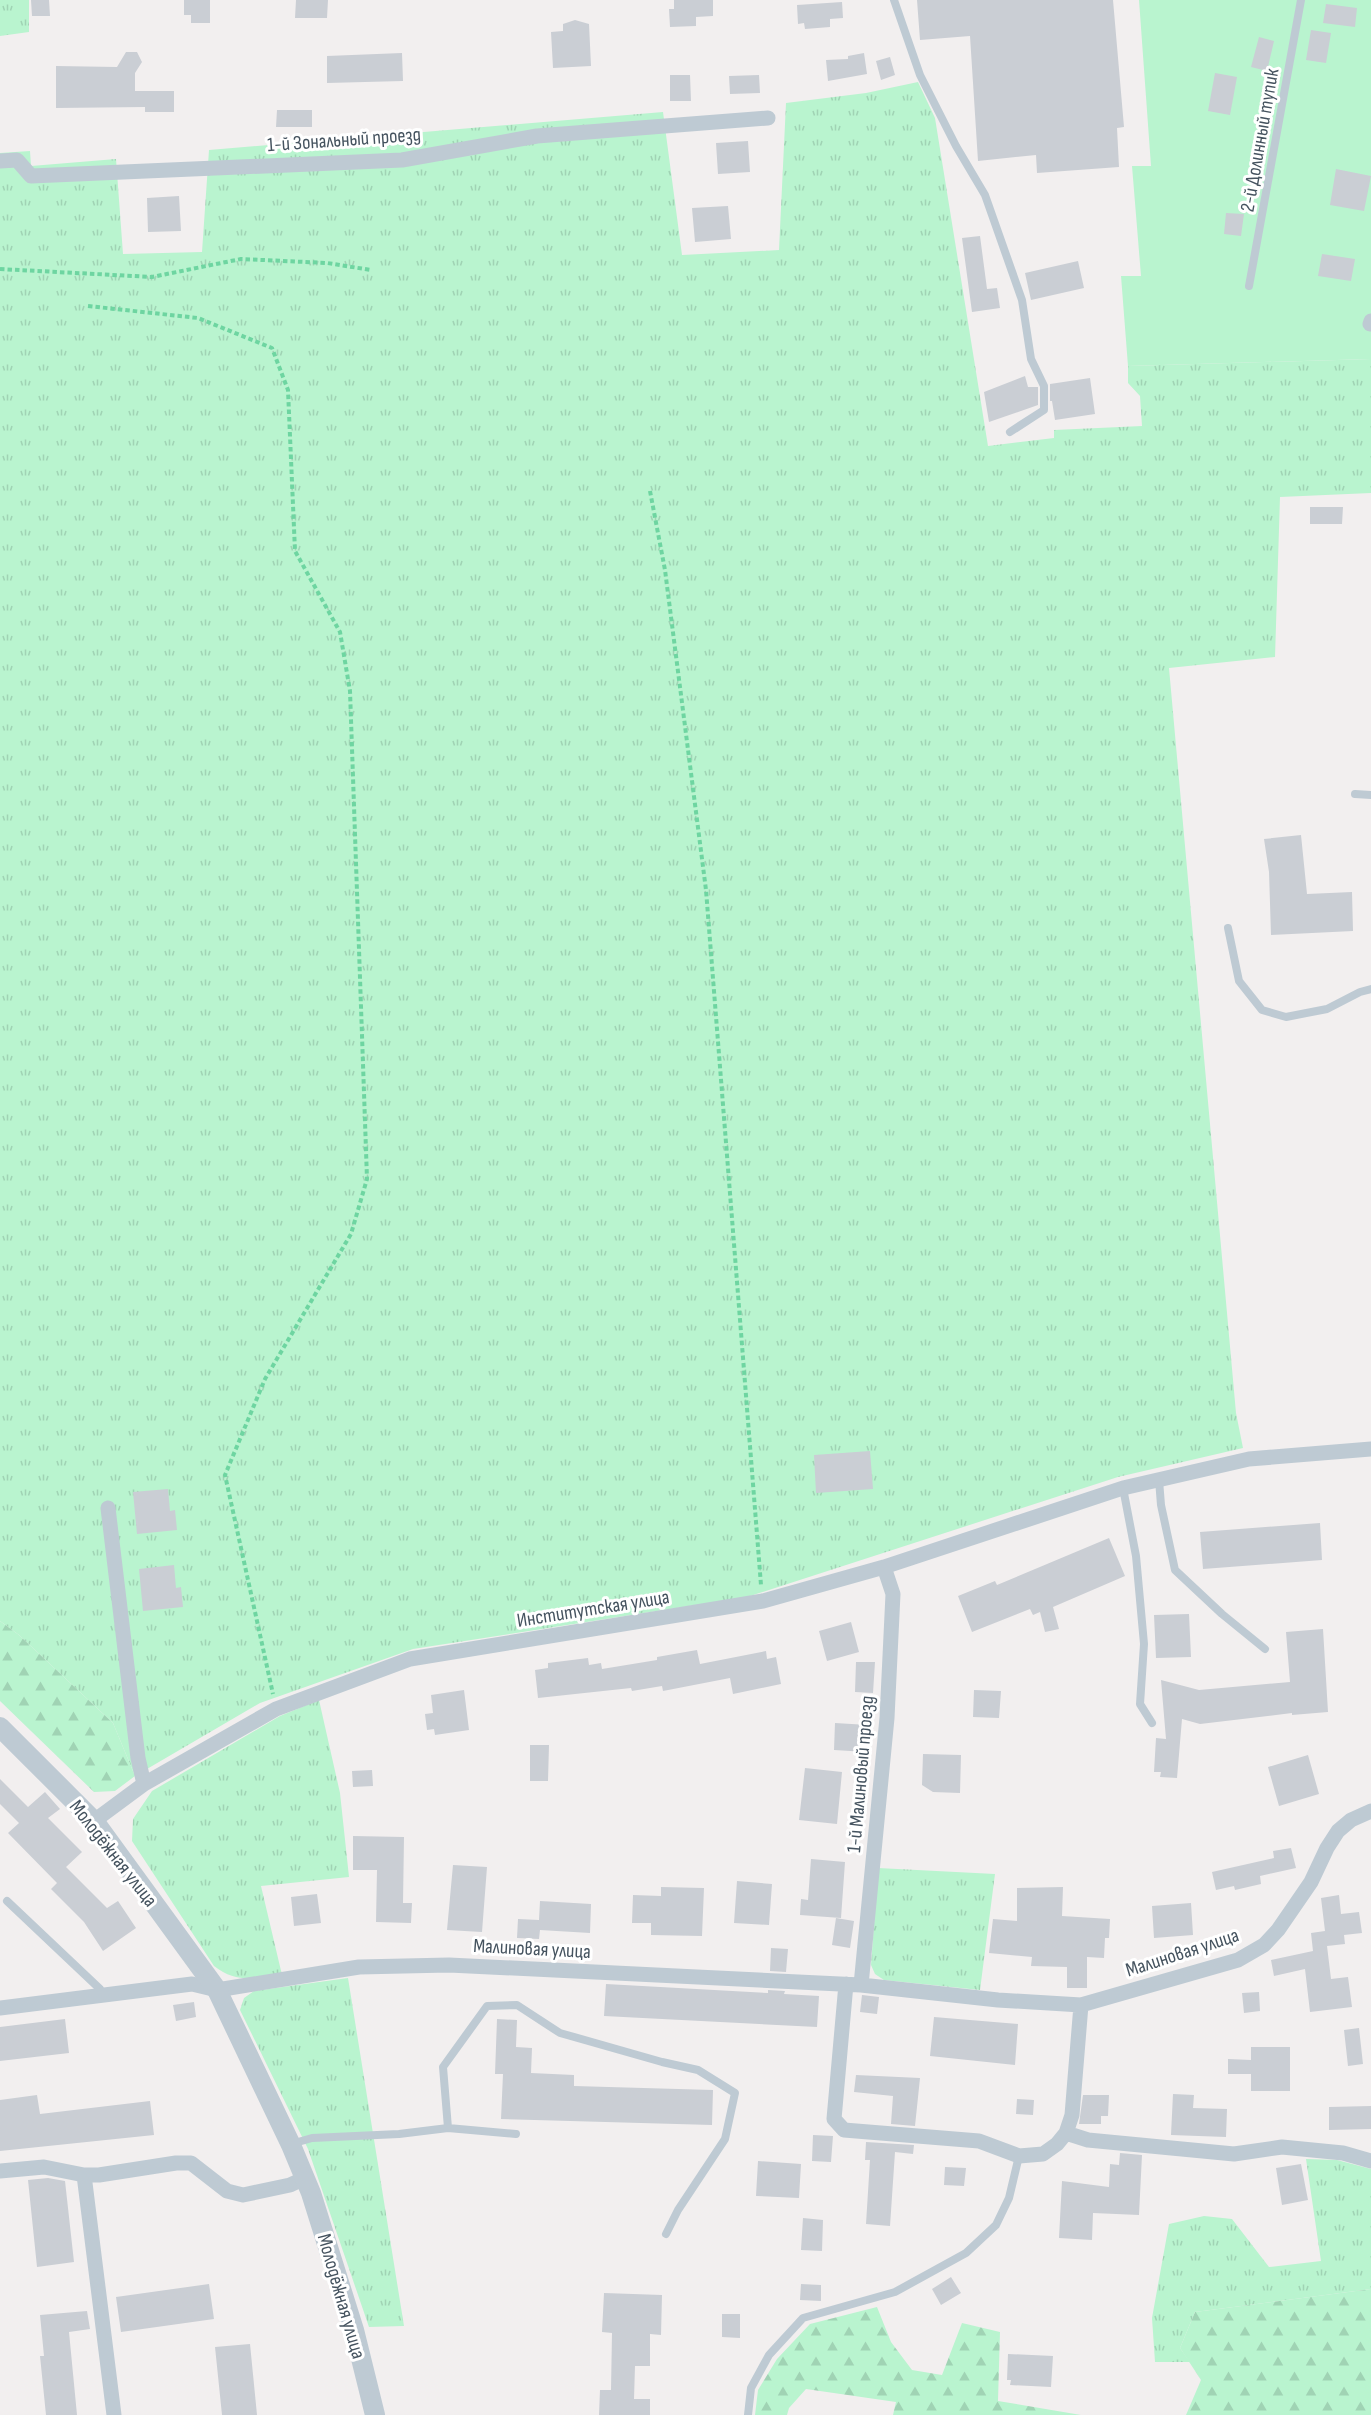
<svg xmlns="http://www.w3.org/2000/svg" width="1371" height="2415" font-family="'Sofia Sans Condensed',sans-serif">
<defs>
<pattern id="grass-tufts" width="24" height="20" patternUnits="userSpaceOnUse" patternTransform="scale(1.5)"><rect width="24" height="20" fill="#b9f4cf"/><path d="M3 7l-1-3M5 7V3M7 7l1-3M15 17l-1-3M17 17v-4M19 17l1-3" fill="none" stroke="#a0d3b4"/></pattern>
<pattern id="forest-firs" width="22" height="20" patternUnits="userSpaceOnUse" patternTransform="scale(1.5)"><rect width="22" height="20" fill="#b9f4cf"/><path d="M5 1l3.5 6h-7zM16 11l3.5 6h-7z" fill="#a0d3b4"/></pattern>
</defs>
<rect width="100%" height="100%" fill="#f2efef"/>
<path fill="url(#grass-tufts)" d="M0,0H29V32L0,36Z
M918,82L935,118L988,446L1054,438V430L1142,426L1140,396L1128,383V366L1371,359V493L1280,497L1275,657L1169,668L1236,1413L1243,1448L1118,1477L747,1597L413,1649L260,1703L135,1776L113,1723L19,1635L0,1621V153L30,151L31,166L116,159L123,254L202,252L209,150L663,112L682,255L779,250L786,103L866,93Z
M319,1700L340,1793L349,1877L261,1886L282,1975C255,1978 237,1984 214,1966L132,1841L133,1819L152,1791L280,1716Z
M878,1868L995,1874L980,1990L884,1980L875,1974L871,1965Z
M348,1978L404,2326L369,2327L308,2149L240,2010L244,1998L254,1991Z
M1306,2159L1337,2160L1371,2169V2289L1195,2312L1180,2348L1190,2362H1155L1152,2318L1169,2224L1204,2216L1232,2219L1269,2267L1321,2261Z"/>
<path fill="url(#forest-firs)" d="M0,1621L19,1635L113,1723L135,1776L115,1791L94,1792L0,1701Z
M1371,2289V2415H1186L1201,2380L1180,2348L1195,2312Z
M877,2307L891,2342L912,2370L942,2375L962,2323L1000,2332L998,2401L1081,2415H893L896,2402L806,2389L789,2408L787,2415H755L758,2390L777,2359L810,2324Z"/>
<path fill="#b9f4cf" d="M1139,0H1371V359L1128,366L1121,276H1141L1132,166H1151Z"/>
<path fill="#caced4" d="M31,0H49L50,16H32Z
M184,0H210V23H191V15H184Z
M296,0H328L327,18H295Z
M674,0H713V16L696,17V26L670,27L669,9H674Z
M917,0H1113L1124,127L1117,128L1119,167L1037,173L1036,155L978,161L970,36L920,40Z
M842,2L843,18L830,19V27L805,29L804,23L798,24L797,5Z
M1326,4L1357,8L1355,27L1323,23Z
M575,20L589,24L591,66L553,68L551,32L563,31V24Z
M1311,30L1331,33L1326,63L1306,60Z
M1259,37L1274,41L1267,71L1251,67Z
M126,52H137L142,62L135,73V91H174V112H145V107L56,108V66L117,67Z
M402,53L403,81L327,83V56Z
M864,53L867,74L828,81L826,60L848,59V56Z
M890,57L895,75L881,80L876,61Z
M1215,73L1237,77L1230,115L1208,111Z
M670,75H690L691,101H670Z
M759,75L760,93L730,94L729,76Z
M277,110H312V127H276Z
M748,141L750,172L718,174L716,143Z
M1336,169L1371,176L1364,211L1330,205Z
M179,196L181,231L148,232L147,198Z
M728,206L731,239L695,242L692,208Z
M1226,213L1244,214L1241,236L1224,234Z
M980,236L987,289L997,288L1000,308L972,312L962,238Z
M1322,254L1355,259L1351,281L1318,276Z
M1078,261L1084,288L1031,300L1025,273Z
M1025,376L1028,387H1038V405L989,422L984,392Z
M1090,378L1095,414L1055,420L1052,401H1050V384Z
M1310,507H1343L1342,524H1310Z
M1301,835L1307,894L1352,892L1353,931L1271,935L1269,872L1264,839Z
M870,1451L873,1489L816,1493L814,1455Z
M168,1489L170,1511L175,1510L177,1530L137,1534L133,1492Z
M1320,1523L1322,1560L1203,1569L1200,1532Z
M1109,1538L1125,1576L1053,1607L1059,1629L1045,1632L1040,1612L1033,1615L1030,1609L972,1632L958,1596L995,1581L997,1585Z
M174,1565L176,1588L181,1587L183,1607L143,1611L139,1569Z
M1189,1614L1191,1657L1156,1658L1154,1615Z
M851,1622L859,1652L827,1661L819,1631Z
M1323,1629L1328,1712L1292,1715V1713L1200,1724L1182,1719L1177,1778L1160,1777L1161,1772H1154L1156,1738L1166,1739L1161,1680L1199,1690L1290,1682L1286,1632Z
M697,1650L700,1664L766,1651L767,1659L776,1657L781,1684L733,1694L730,1678L663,1691L662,1686L632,1691L631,1688L538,1698L535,1670L548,1668V1663L588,1658L589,1665L601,1663L602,1669L657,1660V1657Z
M856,1662H875L873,1693L855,1692Z
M464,1690L469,1730L435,1735L434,1729L427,1730L425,1714L433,1713L431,1695Z
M974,1690L1001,1691L999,1718L973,1717Z
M835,1723L868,1725L867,1752L834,1750Z
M530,1745H549L548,1781H530Z
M923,1754L961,1755L960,1793L933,1792L922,1785Z
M1308,1755L1319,1794L1279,1806L1268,1767Z
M805,1768L842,1772L837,1824L799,1820Z
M372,1770L373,1786L353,1787L352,1771Z
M0,1779L28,1807L45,1792L60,1809L48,1818L82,1852L66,1867L107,1908L118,1901L136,1928L103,1951L84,1922L51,1889L57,1883L8,1833L19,1823L0,1804Z
M353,1836L404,1837L403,1903H412L411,1923L376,1922L377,1870H353Z
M1291,1848L1296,1868L1260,1876L1261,1884L1235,1890L1234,1886L1216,1890L1212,1872L1274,1858L1273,1851Z
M811,1859L845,1862L841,1918L800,1915L801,1899L808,1900Z
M453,1865L487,1867L482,1932L447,1930Z
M737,1881L772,1884L769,1925L734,1923Z
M661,1887L704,1888L702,1936L651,1935V1923H632L633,1895L661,1896Z
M1063,1887L1062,1916L1110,1919L1109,1938H1105L1104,1958L1087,1957V1988H1067V1967L1031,1966L1032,1957L989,1953L993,1919L1017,1921V1888Z
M317,1894L321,1923L294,1926L291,1897Z
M1339,1895L1341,1914L1359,1912L1362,1933L1344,1935L1345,1944L1327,1946L1331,1979L1348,1977L1352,2007L1310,2012L1305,1969L1274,1976L1271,1960L1313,1951L1311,1933L1325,1931L1321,1898Z
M540,1901L591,1904L590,1933L540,1930L539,1939L517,1938L518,1919L539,1920Z
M1191,1903L1193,1935L1154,1938L1152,1906Z
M836,1918L854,1921L850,1948L832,1945Z
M771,1948L788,1949L786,1972L770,1971Z
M606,1984L768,1993V1990L785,1991L784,1994L819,1996L817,2027L604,2016Z
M1259,1992L1260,2011L1244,2013L1242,1993Z
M862,1995L879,1997L877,2014L860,2012Z
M194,2002L196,2017L176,2021L173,2005Z
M934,2017L1018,2024L1015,2065L930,2056Z
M65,2019L69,2053L0,2061V2027Z
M497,2019L517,2020L516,2047L532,2048L531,2073L574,2075V2086L713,2090L712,2125L501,2119L503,2074H495Z
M1359,2028L1363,2064L1348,2066L1344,2030Z
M1251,2047H1290V2091H1251V2074H1228V2059L1251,2060Z
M856,2075L920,2078L915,2126L891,2124L893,2096L854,2092Z
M1173,2094L1194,2095L1193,2108L1227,2109L1226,2137L1171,2135Z
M37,2095L40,2114L150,2101L154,2135L0,2151V2100Z
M1083,2095H1109L1108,2116H1101V2124H1079Z
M1017,2099L1034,2100L1033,2115L1016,2114Z
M1371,2106V2129L1329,2130V2107Z
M813,2135L833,2136L831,2162L812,2161Z
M866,2142L914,2145L913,2154L895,2152L890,2226L866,2224L870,2160H865Z
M1120,2153L1142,2155L1139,2215L1093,2213L1092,2240L1059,2238L1062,2181L1109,2187L1110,2164L1119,2165Z
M758,2161L801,2164L799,2198L756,2196Z
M1301,2164L1308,2200L1282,2205L1276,2168Z
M945,2167L966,2168L964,2186L944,2185Z
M48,2178L65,2181L74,2262L37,2267L28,2180Z
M803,2218L823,2220L822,2251L801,2250Z
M951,2277L961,2293L941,2305L932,2289Z
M209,2284L214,2319L121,2332L116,2297Z
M801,2284L821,2285V2301L800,2300Z
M604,2293L662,2295L661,2335L650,2334V2366H635L634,2399H650V2415H599L600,2390H611L612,2333L602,2332Z
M87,2311L90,2329L69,2332L77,2415H46L40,2356H44L40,2315Z
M722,2314H740V2338L722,2337Z
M250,2344L257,2415H222L215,2347Z
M1008,2354L1053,2356L1051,2387L1010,2385L1011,2380H1007Z"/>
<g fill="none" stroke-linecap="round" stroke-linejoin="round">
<path stroke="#6ed5a1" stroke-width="4" stroke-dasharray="4.5 3" stroke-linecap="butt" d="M0,269L152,277L241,259L327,263L371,270
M88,306L198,318L272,348L288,390L295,551L340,632L350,691L367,1179L351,1234L265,1379L225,1475L273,1694
M650,491L665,570L706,890L761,1585"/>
<path stroke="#becad3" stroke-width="8" d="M894,0L920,75L956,146L985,195L1022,300L1031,359L1044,386V410L1010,432
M1249,286L1301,0
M1355,794L1371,795
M1228,928L1239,981L1262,1010L1286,1017L1327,1009L1360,992L1371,989
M1159,1480L1161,1505L1175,1570L1222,1614L1265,1649
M1123,1488L1136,1556L1144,1644L1140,1704L1152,1723
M7,1901L100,1989L103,1995
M448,2128L443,2067L487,2006L517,2005L560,2033L662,2062L698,2070L735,2093L725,2139L678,2210L666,2234
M291,2144L312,2138L399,2134L448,2128L516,2134
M748,2415L751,2388L769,2355L803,2318L895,2292L966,2253L996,2225L1009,2198L1019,2156"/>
<path stroke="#becad3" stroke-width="15" d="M0,161L17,160L31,176L402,160L537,136L768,118
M1370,324L1371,321
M108,1508L138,1758L144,1784
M94,1821L144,1784L276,1709L410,1659L763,1601L884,1567L1123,1488L1249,1459L1371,1449
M846,1984L834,2119L844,2130L979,2141L1019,2156L1043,2154L1057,2144L1066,2133L1072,2115L1081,2005
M861,1985L887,1718L893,1594L884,1567
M0,2008L192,1984L217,1990L359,1967L449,1965L861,1985L998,2000L1081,2005L1238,1960L1264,1945L1278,1930L1311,1882L1327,1848L1338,1831L1351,1820L1371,1811
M1066,2133L1088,2140L1234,2154L1282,2147L1343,2153L1371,2161
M0,2171L44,2167L84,2175H99L176,2163H191L227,2191L243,2195L290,2185L305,2178
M84,2175L114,2415"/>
<path stroke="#becad3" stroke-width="20" d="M0,1727L94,1821L217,1990L291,2145L311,2193L354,2330L375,2415"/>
</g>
<g text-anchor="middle" stroke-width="6" stroke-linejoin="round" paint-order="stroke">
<g font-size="20" fill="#45535f" stroke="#fff">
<text transform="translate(344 139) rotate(-4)" y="7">1-й Зональный проезд</text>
<text transform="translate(1259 140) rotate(-80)" y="7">2-й Долинный тупик</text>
<text transform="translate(593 1608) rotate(-9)" y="7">Институтская улица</text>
<text transform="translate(860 1774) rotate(-85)" y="7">1-й Малиновый проезд</text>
<text transform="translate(114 1853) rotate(52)" y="7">Молодёжная улица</text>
<text transform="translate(532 1948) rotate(3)" y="7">Малиновая улица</text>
<text transform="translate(1182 1952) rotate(-18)" y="7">Малиновая улица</text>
<text transform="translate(342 2296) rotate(74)" y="7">Молодёжная улица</text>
</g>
</g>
</svg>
